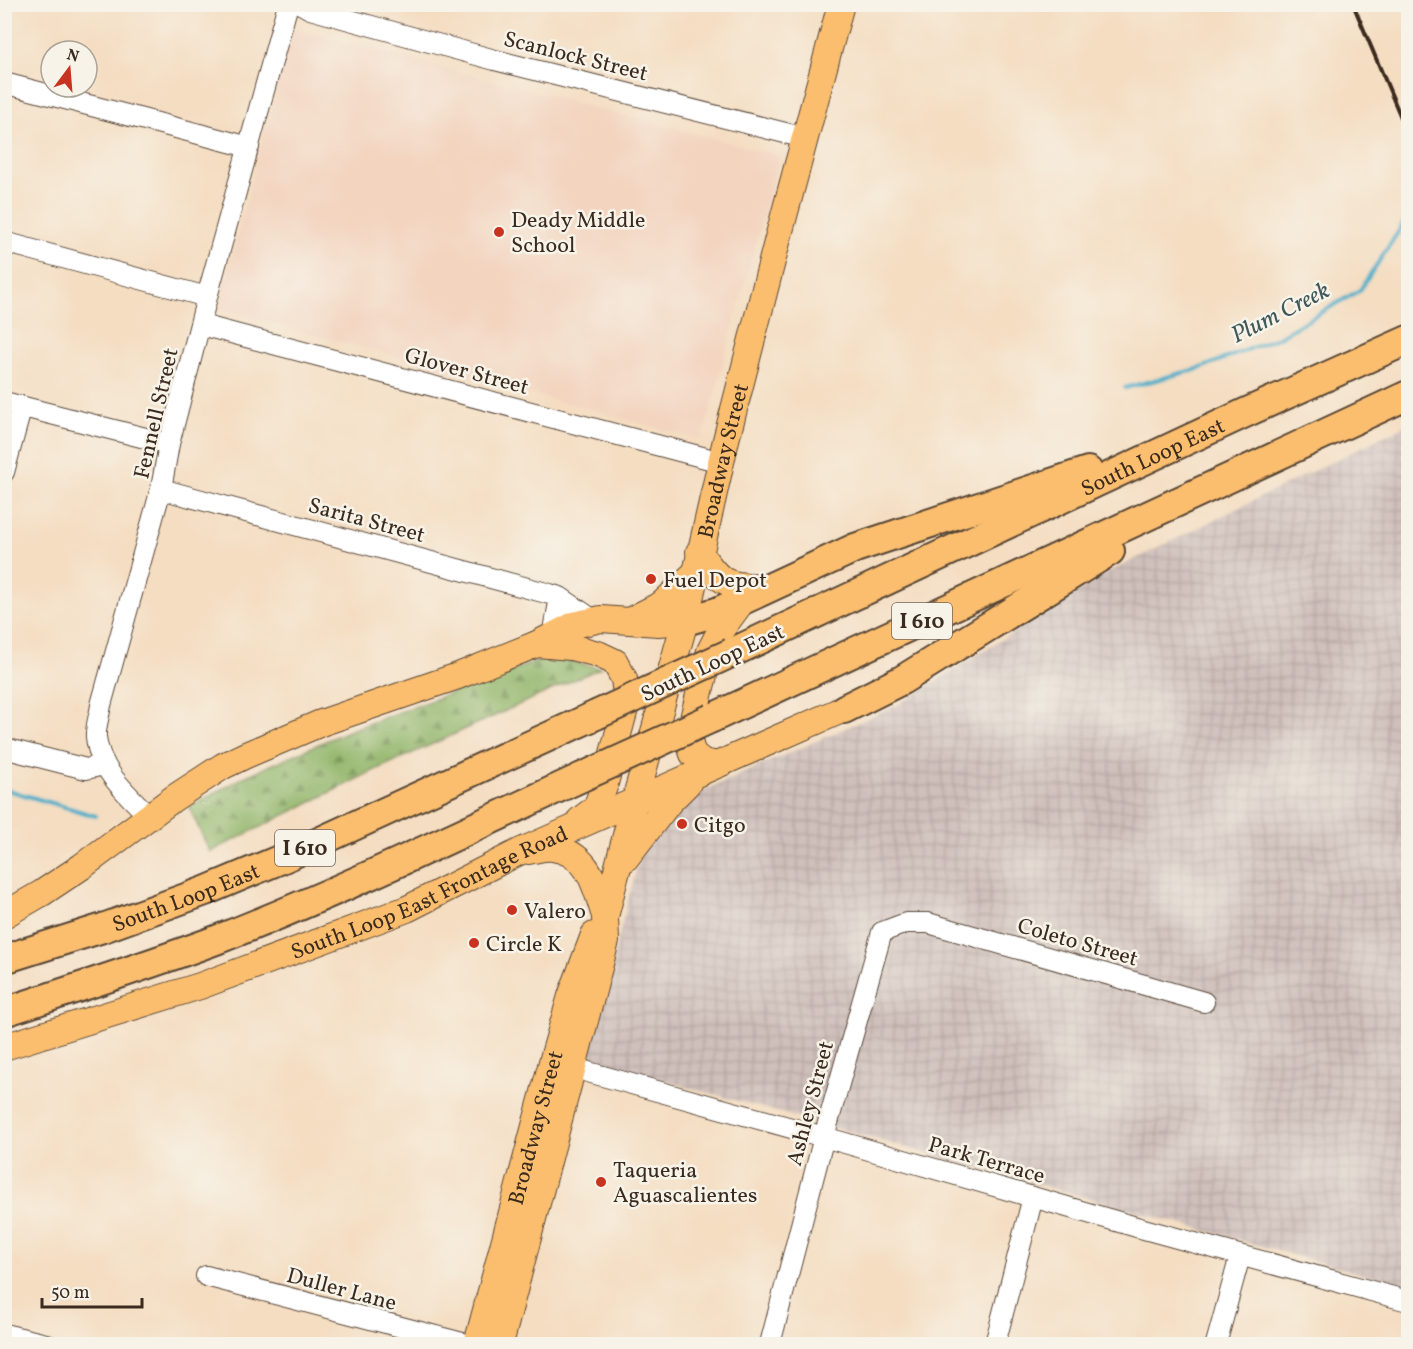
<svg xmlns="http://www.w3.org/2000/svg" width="1413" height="1349" font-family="Vollkorn,serif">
<defs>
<pattern id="industrial-grid" width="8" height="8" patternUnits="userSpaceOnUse" patternTransform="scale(1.5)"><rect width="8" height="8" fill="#cfc0bb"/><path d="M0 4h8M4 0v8" fill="none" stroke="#b3a5a0"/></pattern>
<pattern id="forest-firs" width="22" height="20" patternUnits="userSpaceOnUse" patternTransform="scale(1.5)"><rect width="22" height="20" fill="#92b66b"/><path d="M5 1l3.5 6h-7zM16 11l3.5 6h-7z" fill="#789457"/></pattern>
</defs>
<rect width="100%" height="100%" fill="#f7f3e8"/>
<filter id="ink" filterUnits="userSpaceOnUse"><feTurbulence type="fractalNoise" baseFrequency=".0167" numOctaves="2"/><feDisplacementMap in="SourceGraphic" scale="12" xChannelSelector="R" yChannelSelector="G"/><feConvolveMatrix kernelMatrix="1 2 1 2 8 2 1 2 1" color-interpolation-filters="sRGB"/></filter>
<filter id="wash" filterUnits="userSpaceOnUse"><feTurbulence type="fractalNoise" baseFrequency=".008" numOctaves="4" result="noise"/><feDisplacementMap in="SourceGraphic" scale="24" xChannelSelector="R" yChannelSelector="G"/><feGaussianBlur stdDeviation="1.35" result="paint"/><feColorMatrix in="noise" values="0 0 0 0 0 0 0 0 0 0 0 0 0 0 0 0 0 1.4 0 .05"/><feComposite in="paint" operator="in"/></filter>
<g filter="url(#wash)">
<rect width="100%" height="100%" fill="#f4ddc1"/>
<path fill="#f3d4bf" d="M292,28L780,156L702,440L218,308Z"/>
<path fill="url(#industrial-grid)" d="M1408,424V1287L586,1059L651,814L898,705L1111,571Z"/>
<path fill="url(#forest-firs)" stroke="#667044" stroke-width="1.5" d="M549,657L600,668L373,771L210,852L189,807L244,777L348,731Z"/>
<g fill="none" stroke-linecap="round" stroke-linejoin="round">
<path stroke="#49adc9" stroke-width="4" d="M1125,388L1201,368L1277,338L1360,290L1404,223L1408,211
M4,789L96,816"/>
</g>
</g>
<g filter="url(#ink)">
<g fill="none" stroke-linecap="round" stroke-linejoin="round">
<g stroke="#574536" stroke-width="22">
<path id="minor" d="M301,4L310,9L495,60L805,138
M4,83L249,147
M4,242L207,297
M201,325L721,462
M4,402L169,444
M4,472L22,406
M161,489L550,594L560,597L595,621
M553,636L560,597
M4,748L86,769L104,765
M150,817C128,795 99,770 96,737C95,727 100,714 101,705L161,489L169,444L207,297L288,4
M559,1064L824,1137L1140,1228L1408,1301
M206,1276L466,1344
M4,1334L46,1344
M770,1344L824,1137L882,932L906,923H928L1204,1002
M995,1344L1033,1197
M1216,1344L1240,1256"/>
</g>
<g stroke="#574536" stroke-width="28">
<g id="major">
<path d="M699,552C723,587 726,585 767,587"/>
<path d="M631,620L662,604L695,573"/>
<path d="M537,644L571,647L598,654L615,662L624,679L627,701L604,787L596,808L580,820"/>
<path d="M717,765L703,762L693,754L688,739L710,651L720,631L743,600"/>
<path d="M528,851C536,850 545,847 552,848C590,853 595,886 605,916"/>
<path d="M625,859L670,801L688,783"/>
<path d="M4,915L42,893L81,867L174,798L223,766L246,755L321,723L458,676L537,644L574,625L601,619L658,623L685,621"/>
<path id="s1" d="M4,1047L200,986L407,909L519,852L844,709"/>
<path id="s2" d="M477,1344L552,1062L571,996L594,935"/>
<path id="s3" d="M500,1344L606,941L605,917L635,800L685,621L726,440L777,242L841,4"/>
</g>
</g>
<g stroke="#574536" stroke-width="32">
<g id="highway">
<path d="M685,621L717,612L855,548L1088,471"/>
<path id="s4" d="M731,653L1245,413L1408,340"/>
<path d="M844,709L902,680L1110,551"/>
<path d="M712,718L1408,395"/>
<path id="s5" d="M4,959L103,928L205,891L286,857L596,715"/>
<path d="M4,1012C75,989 146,966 216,940C340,892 461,833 582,777"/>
</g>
</g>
<use href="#minor" stroke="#fff" stroke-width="20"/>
<use href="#major" stroke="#fbbe6e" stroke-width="26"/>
<use href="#highway" stroke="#fbbe6e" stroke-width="28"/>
<path stroke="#3b2a1e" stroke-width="4" d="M1353,4L1408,134"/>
<g stroke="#574536" stroke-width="32" stroke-linecap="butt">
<path id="highway-bridge" d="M596,715L731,653
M582,777L712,718"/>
</g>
<use href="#highway-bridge" stroke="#fbbe6e" stroke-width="28"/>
</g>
</g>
<g fill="#c8321e" stroke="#f7f3e8" stroke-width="2">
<circle cx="499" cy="232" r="6"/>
<circle cx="651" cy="579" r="6"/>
<circle cx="682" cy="824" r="6"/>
<circle cx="512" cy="910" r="6"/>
<circle cx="474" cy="943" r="6"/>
<circle cx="601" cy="1182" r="6"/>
</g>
<g text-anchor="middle" stroke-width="5" stroke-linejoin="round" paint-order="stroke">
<g fill="#f7f3e8" stroke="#73665b" stroke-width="1.5">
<rect x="892" y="603" width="60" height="36" rx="4.5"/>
<rect x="275" y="830" width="60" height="36" rx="4.5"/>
</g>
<g font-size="21" font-weight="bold" fill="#3b2a1e">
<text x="922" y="628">I 610</text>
<text x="305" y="855">I 610</text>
</g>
<g font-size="22" fill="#3b2a1e" stroke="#f7f3e8">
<text transform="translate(576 55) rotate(14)" y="8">Scanlock Street</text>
<text transform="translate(467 370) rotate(15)" y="8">Glover Street</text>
<text transform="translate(155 413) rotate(-77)" y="8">Fennell Street</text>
<text dy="8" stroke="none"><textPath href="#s4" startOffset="465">South Loop East</textPath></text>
<text dy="8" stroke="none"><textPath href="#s3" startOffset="912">Broadway Street</textPath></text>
<text transform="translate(367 519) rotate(15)" y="8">Sarita Street</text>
<text transform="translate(712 662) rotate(-25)" y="8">South Loop East</text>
<text dy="8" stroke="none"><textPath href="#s1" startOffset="453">South Loop East Frontage Road</textPath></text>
<text dy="8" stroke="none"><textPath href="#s5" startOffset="192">South Loop East</textPath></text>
<text transform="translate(1078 941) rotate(16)" y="8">Coleto Street</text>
<text transform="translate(809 1103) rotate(-75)" y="8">Ashley Street</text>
<text dy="8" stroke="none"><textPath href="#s2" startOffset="224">Broadway Street</textPath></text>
<text transform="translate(987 1159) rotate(16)" y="8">Park Terrace</text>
<text transform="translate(342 1288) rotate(15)" y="8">Duller Lane</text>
</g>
<g font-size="22" fill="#3b2a1e" stroke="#f7f3e8" text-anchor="start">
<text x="511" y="227">Deady Middle<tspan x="511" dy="25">School</tspan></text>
<text x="663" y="587">Fuel Depot</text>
<text x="694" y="832">Citgo</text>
<text x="524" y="918">Valero</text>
<text x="486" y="951">Circle K</text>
<text x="613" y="1177">Taqueria<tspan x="613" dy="25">Aguascalientes</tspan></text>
</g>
<g font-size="24" font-style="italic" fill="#40585a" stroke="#f7f3e8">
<text transform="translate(1280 312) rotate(-27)" y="8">Plum Creek</text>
</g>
</g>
<rect width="1413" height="1349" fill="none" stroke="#f7f3e8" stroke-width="24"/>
<g transform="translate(69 69) rotate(16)"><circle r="28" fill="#f7f3e8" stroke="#aca397" stroke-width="1.5"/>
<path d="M0-4.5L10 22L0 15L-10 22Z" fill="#c8321e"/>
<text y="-9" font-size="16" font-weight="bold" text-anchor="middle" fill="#3b2a1e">N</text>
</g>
<path d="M42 1298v9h100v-9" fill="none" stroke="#3b2a1e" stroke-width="3"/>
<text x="51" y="1298" font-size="18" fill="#3b2a1e" stroke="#f7f3e8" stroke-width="4.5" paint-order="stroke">50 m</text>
</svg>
